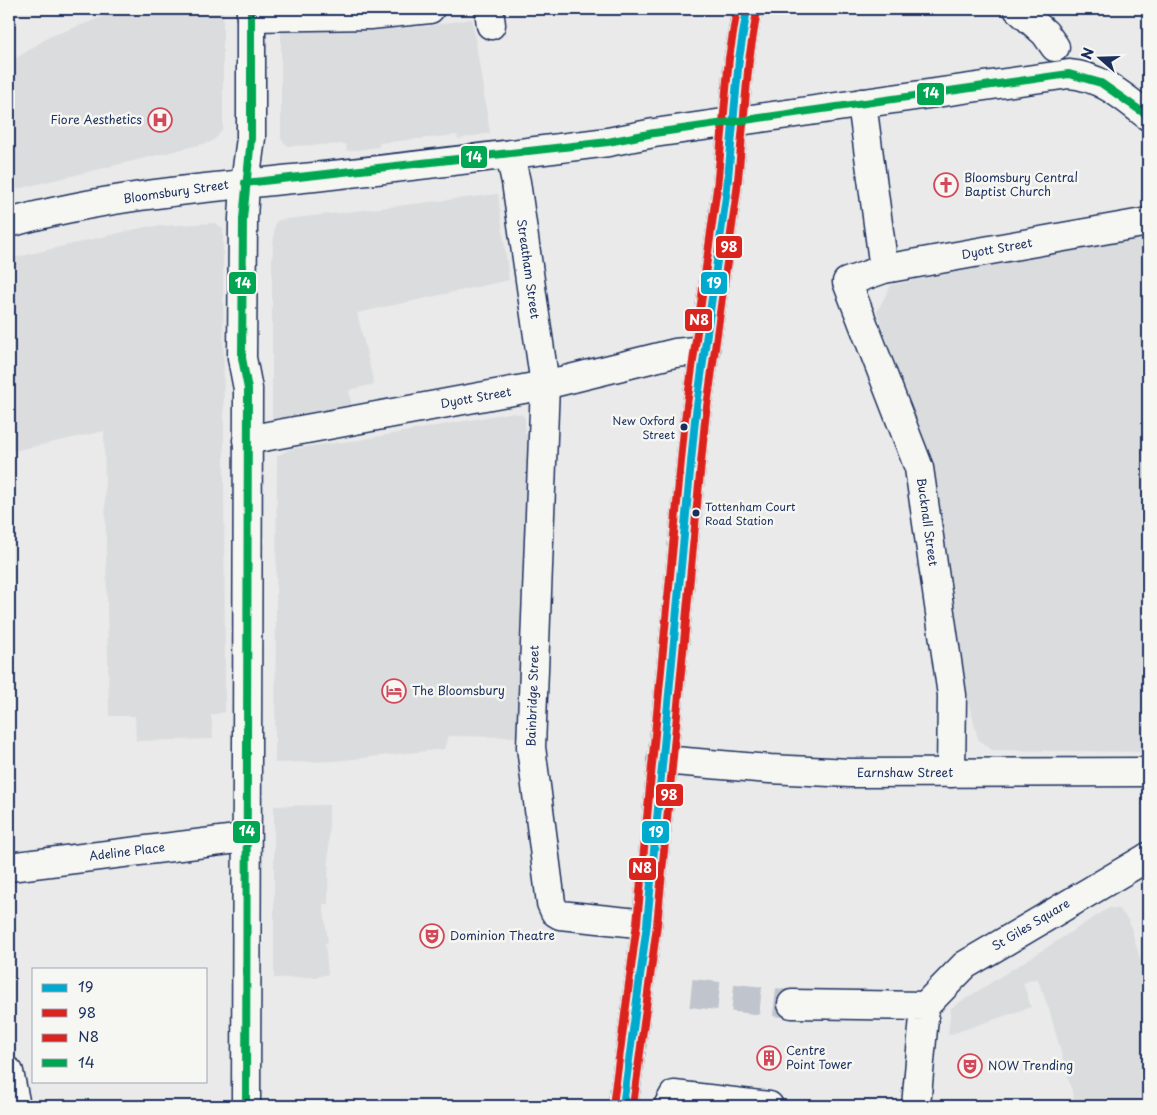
<svg xmlns="http://www.w3.org/2000/svg" width="1157" height="1115" font-family="'Playpen Sans',sans-serif">
<rect width="100%" height="100%" fill="#e9eae9"/>
<filter id="ink" filterUnits="userSpaceOnUse"><feTurbulence type="fractalNoise" baseFrequency=".02" numOctaves="2"/><feDisplacementMap in="SourceGraphic" scale="10" xChannelSelector="R" yChannelSelector="G"/><feConvolveMatrix kernelMatrix="1 2 1 2 8 2 1 2 1" color-interpolation-filters="sRGB"/></filter>
<g filter="url(#ink)">
<path fill="#dadcde" d="M124,9H223V128L217,137L211,142L9,191V63L49,37Z
M472,19L490,133L458,139L457,135L379,143V147L347,151L346,144L288,146L281,139V31L347,29L380,30L428,26Z
M498,194L509,280L357,313L374,384L349,390L352,409L277,420L272,419V261L275,223L279,220Z
M216,223L223,229L225,712L211,715L213,739L136,741L135,716H109L104,431L9,452V259L145,227Z
M1148,235V752L992,750L978,739L964,684L924,449L877,312L891,285Z
M509,413L521,414L525,418V434H528L518,737L448,736L444,749L334,761L275,763L277,456L290,449L359,440Z
M329,805L328,904H323L328,942L325,943L328,974L316,977L274,978V806Z
M1109,908L1119,909L1129,921L1148,986V1106H1076L1049,1009L1037,978L1023,983L1031,1007L948,1035L951,1008Z"/>
<g fill="none" stroke-linecap="round" stroke-linejoin="round">
<path stroke="#c0c5cd" stroke-width="28" stroke-dasharray="28 14" stroke-linecap="butt" d="M691,993L792,1004"/>
<g stroke="#1b2f5e" stroke-width="31">
<path id="street" d="M489,9L491,25
M1018,9L1045,33L1055,47
M251,17L370,15L430,9
M862,103L884,269
M510,155L516,182L545,385L531,747L551,903L555,912L560,915L647,924
M247,440L545,385L675,353L705,350
M951,773L952,695L919,468L847,282L884,269L1148,222
M9,867L245,838
M792,1004L925,1006L965,965L1148,857
M9,1072L16,1106
M668,1106L674,1095L769,1106
M916,1106L925,1006"/>
</g>
<g stroke="#1b2f5e" stroke-width="31">
<path id="secondary" d="M1148,857V863
M246,1106L248,389L242,358L243,219L245,183L251,138V9"/>
</g>
<g stroke="#1b2f5e" stroke-width="31">
<path id="primary" d="M9,223C111,194 217,187 323,176C418,166 513,154 608,142L654,133L1069,74C1100,76 1124,97 1148,116
M662,760L770,769L850,773L1148,772
M623,1106L647,924L695,420L727,189L739,59L747,9"/>
</g>
<use href="#street" stroke="#f6f6f2" stroke-width="28"/>
<use href="#secondary" stroke="#f6f6f2" stroke-width="28"/>
<use href="#primary" stroke="#f6f6f2" stroke-width="28"/>
<g stroke="#f6f6f2" stroke-width="11">
<path id="bus-1" d="M623,1106L647,924L695,420L727,189L739,59L747,9"/>
</g>
<g stroke="#f6f6f2" stroke-width="11">
<path id="bus-2" d="M633,1106L657,925L705,421L737,190L749,60L757,11"/>
</g>
<g stroke="#f6f6f2" stroke-width="11">
<path id="bus-3" d="M613,1105L637,923L685,419L717,188L729,58L737,9"/>
</g>
<g stroke="#f6f6f2" stroke-width="11">
<path id="bus-4" d="M245,183L608,142L654,133L1069,74L1101,83L1148,116
M246,1106L248,389L242,358L243,219L251,138V9"/>
</g>
<use href="#bus-1" stroke="#00a9ce" stroke-width="8"/>
<use href="#bus-2" stroke="#dc241f" stroke-width="8"/>
<use href="#bus-3" stroke="#dc241f" stroke-width="8"/>
<use href="#bus-4" stroke="#00a651" stroke-width="8"/>
</g>
</g>
<defs>
<g id="hospital-ring" transform="scale(1.25)"><circle r="9.5" fill="#f6f6f2" stroke="#d1495b" stroke-width="1.5"/><path d="M-5-5h3v3.5h4V-5h3V5h-3V1.5h-4V5h-3Z" fill="#d1495b"/></g>
<g id="church-ring" transform="scale(1.25)"><circle r="9.5" fill="#f6f6f2" stroke="#d1495b" stroke-width="1.5"/><path d="M-1.2-6h2.4v3.5h3.3v2.4h-3.3V6h-2.4V-.1h-3.3v-2.4h3.3Z" fill="#d1495b"/></g>
<g id="hotel-ring" transform="scale(1.25)"><circle r="9.5" fill="#f6f6f2" stroke="#d1495b" stroke-width="1.5"/><path d="M-6-4.5h1.5V1H6V5H4.5V3h-9V5H-6ZM-4 0a1.8 1.8 0 1 1 3.6 0ZM.5 0V-2.5h3Q6-2.5 6 0Z" fill="#d1495b"/></g>
<g id="theatre-ring" transform="scale(1.25)"><circle r="9.5" fill="#f6f6f2" stroke="#d1495b" stroke-width="1.5"/><path d="M-5-5.5Q0-4 5-5.5V0Q5 5 0 6Q-5 5-5 0ZM-3.3-2.5H-1v1.5H-3.3ZM1-2.5H3.3v1.5H1ZM-2.8 1Q0 5.5 2.8 1Z" fill="#d1495b"/></g>
<g id="building-ring" transform="scale(1.25)"><circle r="9.5" fill="#f6f6f2" stroke="#d1495b" stroke-width="1.5"/><path d="M-4-6H4V6H1V3H-1V6H-4ZM-2.5-4.3h1.7v1.8h-1.7ZM.8-4.3h1.7v1.8H.8ZM-2.5-1h1.7V.8h-1.7ZM.8-1h1.7V.8H.8Z" fill="#d1495b"/></g>
</defs>
<g fill-rule="evenodd">
<use href="#hospital-ring" x="160" y="120"/>
<use href="#church-ring" x="946" y="185"/>
<use href="#hotel-ring" x="394" y="691"/>
<use href="#theatre-ring" x="432" y="936"/>
<use href="#building-ring" x="769" y="1058"/>
<use href="#theatre-ring" x="970" y="1066"/>
</g>
<g fill="#1b2f5e" stroke="#f6f6f2" stroke-width="2">
<circle cx="684" cy="427" r="4.5"/>
<circle cx="696" cy="513" r="4.5"/>
</g>
<g text-anchor="middle" stroke-width="5" stroke-linejoin="round" paint-order="stroke">
<g font-size="11" fill="#1b2f5e" stroke="#f6f6f2" text-anchor="end">
<text x="675" y="425">New Oxford<tspan x="675" dy="14">Street</tspan></text>
<text x="705" y="511" text-anchor="start">Tottenham Court<tspan x="705" dy="14">Road Station</tspan></text>
</g>
<g font-size="12" fill="#1b2f5e" stroke="#f6f6f2" text-anchor="start">
<text x="142" y="124" text-anchor="end">Fiore Aesthetics</text>
<text x="964" y="182">Bloomsbury Central<tspan x="964" dy="14">Baptist Church</tspan></text>
<text x="412" y="695">The Bloomsbury</text>
<text x="450" y="940">Dominion Theatre</text>
<text x="786" y="1055">Centre<tspan x="786" dy="14">Point Tower</tspan></text>
<text x="988" y="1070">NOW Trending</text>
</g>
<g font-size="12" fill="#1b2f5e" stroke="#f6f6f2">
<text transform="translate(176 192) rotate(-8)" y="4">Bloomsbury Street</text>
<text transform="translate(997 249) rotate(-10)" y="4">Dyott Street</text>
<text transform="translate(528 269) rotate(82)" y="4">Streatham Street</text>
<text transform="translate(476 398) rotate(-10)" y="4">Dyott Street</text>
<text transform="translate(927 522) rotate(82)" y="4">Bucknall Street</text>
<text transform="translate(533 696) rotate(-88)" y="4">Bainbridge Street</text>
<text x="905" y="777">Earnshaw Street</text>
<text transform="translate(127 852) rotate(-7)" y="4">Adeline Place</text>
<text transform="translate(1031 925) rotate(-31)" y="4">St Giles Square</text>
</g>
</g>
<g stroke="#f6f6f2" stroke-width="2">
<rect x="916" y="82" width="29" height="24" rx="5" fill="#00a651"/>
<rect x="460" y="145" width="28" height="24" rx="5" fill="#00a651"/>
<rect x="715" y="235" width="28" height="24" rx="5" fill="#dc241f"/>
<rect x="700" y="271" width="28" height="24" rx="5" fill="#00a9ce"/>
<rect x="228" y="271" width="29" height="24" rx="5" fill="#00a651"/>
<rect x="684" y="308" width="29" height="24" rx="5" fill="#dc241f"/>
<rect x="655" y="783" width="29" height="24" rx="5" fill="#dc241f"/>
<rect x="232" y="820" width="29" height="24" rx="5" fill="#00a651"/>
<rect x="641" y="820" width="29" height="24" rx="5" fill="#00a9ce"/>
<rect x="628" y="857" width="29" height="24" rx="5" fill="#dc241f"/>
</g>
<g font-size="14" text-anchor="middle" font-weight="bold" fill="#fff">
<text x="931" y="98">14</text>
<text x="474" y="162">14</text>
<text x="729" y="252">98</text>
<text x="714" y="288">19</text>
<text x="243" y="288">14</text>
<text x="699" y="325">N8</text>
<text x="669" y="800">98</text>
<text x="247" y="836">14</text>
<text x="656" y="837">19</text>
<text x="642" y="873">N8</text>
</g>
<rect width="1157" height="1115" fill="none" stroke="#f6f6f2" stroke-width="30"/>
<rect x="15" y="15" width="1127" height="1085" fill="none" stroke="#1b2f5e" stroke-width="2" filter="url(#ink)"/>
<rect x="32" y="968" width="175" height="115" fill="#f6f6f2" stroke="#9ea6b7"/>
<rect x="42" y="984" width="25" height="8" fill="#00a9ce" stroke="#9ea6b7"/>
<text x="78" y="992" font-size="15" fill="#1b2f5e">19</text>
<rect x="42" y="1009" width="25" height="8" fill="#dc241f" stroke="#9ea6b7"/>
<text x="78" y="1018" font-size="15" fill="#1b2f5e">98</text>
<rect x="42" y="1034" width="25" height="8" fill="#dc241f" stroke="#9ea6b7"/>
<text x="78" y="1042" font-size="15" fill="#1b2f5e">N8</text>
<rect x="42" y="1059" width="25" height="8" fill="#00a651" stroke="#9ea6b7"/>
<text x="78" y="1068" font-size="15" fill="#1b2f5e">14</text>
<g transform="translate(1100 58) rotate(290)" stroke="#f6f6f2" stroke-width="4" paint-order="stroke">
<path d="M0-4L9 19L0 12L-9 19Z" fill="#1b2f5e"/>
<text y="-8" font-size="14" font-weight="bold" text-anchor="middle" fill="#1b2f5e">N</text>
</g>
</svg>
